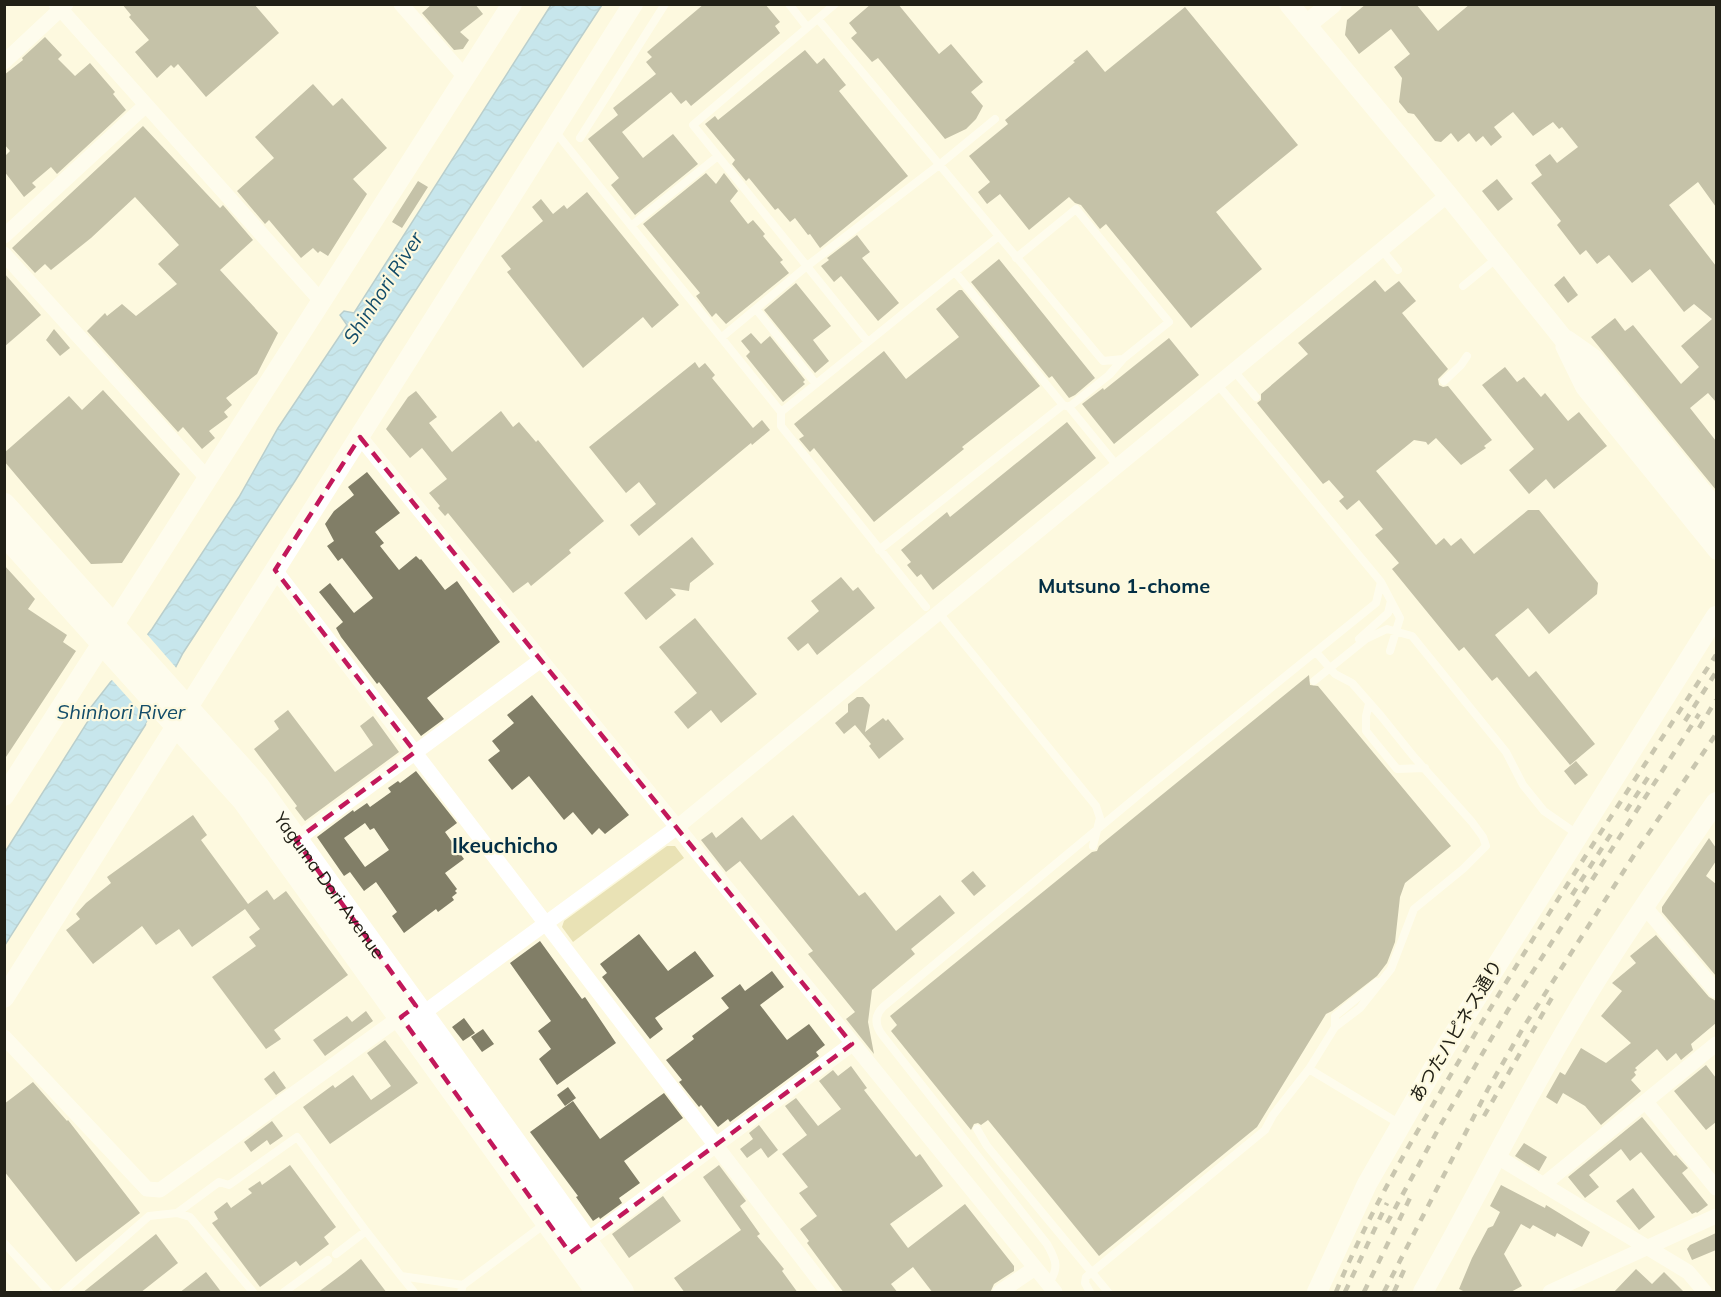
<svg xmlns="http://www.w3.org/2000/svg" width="1721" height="1297" font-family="Mulish,'Noto Sans JP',sans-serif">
<defs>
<pattern id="water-waves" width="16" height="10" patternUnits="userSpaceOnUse" patternTransform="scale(1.5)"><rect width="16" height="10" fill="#86cffc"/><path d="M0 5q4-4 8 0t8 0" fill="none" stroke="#73b1d7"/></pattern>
</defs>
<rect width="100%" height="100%" fill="#fdf9df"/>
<path fill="#e9e2b5" d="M667,846H675L684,858L573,942L562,927L564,921Z"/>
<path fill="url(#water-waves)" stroke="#689ab7" stroke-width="1.5" d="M551,5H602L382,342L295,481L183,653L146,724L5,945V852L90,718L88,711L152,629L239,497L278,428L347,325L340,315L344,311L354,313Z"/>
<path fill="#fdf9df" d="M145,632L178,670L148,726L146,724L148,720L112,680L110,681L108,679Z"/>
<path fill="#817e67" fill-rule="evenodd" d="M122,4H254L279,33L206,97L178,64L174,68L171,65L157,78L135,52L149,40L129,17L131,15Z
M432,4H475L483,14L460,32L469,40L463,49L454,50L422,13Z
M704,4H765L780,22L775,26L780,33L691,106L686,100L681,104L671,92L622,132L643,158L673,134L698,164L635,215L611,185L619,178L588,139L618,115L613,108L656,74L646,62L652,57L647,52Z
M871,4H898L939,54L951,44L983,82L971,92L983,106L976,119L966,129L945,139L878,58L872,62L851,38L857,33L849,23Z
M1366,4H1416L1438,31L1470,4H1716V207L1698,182L1669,205L1716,266V402L1708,393L1690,408L1716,441V490L1591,337L1615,318L1625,331L1633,325L1681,384L1699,367L1681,346L1712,319L1694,304L1684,312L1650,269L1632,283L1609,255L1597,264L1586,250L1580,255L1557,225L1561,221L1531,183L1542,175L1535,165L1550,154L1557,163L1578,147L1562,127L1559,129L1553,122L1533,136L1513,112L1494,127L1502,137L1491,146L1483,136L1476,142L1469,133L1458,142L1451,133L1441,142L1435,141L1414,114L1408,113L1399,102L1402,78L1394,67L1410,54L1391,29L1359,54L1345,35L1347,20Z
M1185,7L1298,145L1216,212L1262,269L1191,328L1106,224L1100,229L1081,205L1075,203L1069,197L1029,230L1000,194L987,204L978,192L990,182L969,156L1008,124L1005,120L1075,62L1073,61L1087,50L1105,72Z
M45,37L62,55L58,59L75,76L90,63L115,92L113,94L126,110L57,174L51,167L32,183L36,187L24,197L4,171V157L10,151L4,144V75L23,60L22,58Z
M805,50L817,64L824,58L846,85L839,91L908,176L820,248L810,234L808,235L795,218L790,222L778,208L775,210L749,178L746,181L732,164L735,160L705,124L715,116L718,120Z
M313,84L333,106L342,98L387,148L353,179L367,194L328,256L320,251L318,253L313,248L301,258L269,220L265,224L237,191L274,158L255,137Z
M143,126L220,208L223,205L253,240L220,270L278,333L257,374L226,398L232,405L224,412L228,417L209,431L215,438L202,449L183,427L178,432L87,331L105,313L107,316L122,304L136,316L177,284L158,264L179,245L135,197L91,238L51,270L45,264L35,273L12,248Z
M706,173L716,184L724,173L738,191L730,201L748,224L753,220L765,234L763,236L783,260L780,262L789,273L726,324L716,313L712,317L696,296L700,293L643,224Z
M1497,179L1513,199L1498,211L1482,191Z
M418,181L428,187L402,228L392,222Z
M587,192L679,305L652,328L643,317L583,368L507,272L511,269L501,256L543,221L532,207L541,199L553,214L564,205L567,209Z
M857,235L870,252L862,258L899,303L878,321L841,276L834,282L821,266L829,260L827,258Z
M999,259L1095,378L1075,395L1069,398L1052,376L1049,378L971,282Z
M4,273L41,315L4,347Z
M1564,276L1578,295L1568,303L1554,285Z
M1375,280L1385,292L1399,281L1416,301L1402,313L1448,369L1438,379L1439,385L1443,387L1448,386L1492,440L1484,446L1486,448L1461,465L1436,438L1428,445L1426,442L1414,440L1376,471L1436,545L1444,538L1451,546L1461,538L1474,554L1528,510H1539L1598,583L1597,594L1549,634L1528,608L1495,635L1529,677L1536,671L1595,744L1570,765L1497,677L1492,681L1464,647L1459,651L1392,569L1399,563L1375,535L1383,529L1359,500L1347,510L1339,501L1344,497L1329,480L1323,484L1257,403L1261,400V394L1308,354L1298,343Z
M796,283L831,326L813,340L829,361L815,373L764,310Z
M959,290H962L1040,386L962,447L964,449L874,522L814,448L810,452L799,439L804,436L794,424L884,351L906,379L959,337L936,309Z
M54,329L70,348L60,356L46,340Z
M751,333L761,344L770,336L805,380L803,382L805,384L783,402L746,356L750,352L741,341Z
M1169,338L1199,375L1114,444L1082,404L1103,388L1104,390Z
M695,362L699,368L705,363L715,375L712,378L753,428L762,420L770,430L752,445L751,443L639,536L630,525L656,504L639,482L626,493L589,447Z
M1505,367L1517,382L1524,377L1541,397L1545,393L1568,421L1579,412L1607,446L1554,489L1546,479L1529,494L1509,470L1534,449L1482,385Z
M103,390L180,474L122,563L91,564L4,461V453L69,396L82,410Z
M416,391L437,417L429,423L452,452L501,411L513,427L519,422L536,442L538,440L604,521L569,550L571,553L531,586L528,582L513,593L448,513L445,516L438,508L440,506L429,493L447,479L422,448L410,458L386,429L408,397Z
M1067,422L1096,458L933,590L921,574L917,577L907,565L911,562L901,550L947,512L950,517Z
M367,472L400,513L375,532L384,543L380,546L399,570L416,556L420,560L421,559L445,590L457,581L500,642L427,698L444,719L421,736L379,682L377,684L341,637L336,628L343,622L319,592L330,583L354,613L373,598L342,558L338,561L327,546L334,541L325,524L334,511L354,495L348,487Z
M692,537L714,564L690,583L689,591L670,588L676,595L646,620L624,593Z
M4,565L35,599L28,609L67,635L63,642L76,651L4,760Z
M841,577L853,591L858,587L875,608L817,655L808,643L798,651L787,638L819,611L811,601Z
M695,618L757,694L721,723L711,710L688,729L674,712L697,693L659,647Z
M1309,675L1310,685L1318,686L1451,846L1405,883L1400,897L1395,942L1387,963L1377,976L1332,1011L1326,1014L1257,1127L1099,1256L988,1120L981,1125L978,1123L974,1124L971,1130L891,1031L897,1025L890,1016L1092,852L1097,851L1099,846Z
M532,695L629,815L605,834L599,828L592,835L573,812L564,820L529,776L512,790L488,760L500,751L492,741L514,723L507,715Z
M857,697H863L870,705L865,732L883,718L886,721L888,719L904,739L879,759L869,746L871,744L855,725L844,734L835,723L848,712V704Z
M288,710L335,772L373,745L360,726L373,716L399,752L305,821L295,808L297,806L254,749L279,729L274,721Z
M1576,761L1588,775L1575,785L1564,771Z
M416,771L457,823L445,832L464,859L445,873L457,889L455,891L457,893L452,897L454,900L438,912L436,909L404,933L392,916L397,912L376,882L364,891L350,872L344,876L317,837L353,810L354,812L367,803L370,807L391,792L388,788L398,781L400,783ZM365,823L370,830L374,828L389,850L365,867L344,838Z
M193,815L207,835L201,840L248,904L267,890L274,900L286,891L348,975L274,1030L281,1039L266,1049L212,977L256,946L249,937L260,929L245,909L192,947L179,929L156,945L142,926L93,964L66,930L80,919L76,914L86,903L111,883L107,877Z
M793,815L859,896L865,892L896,931L940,895L955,913L911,949L915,954L872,990L868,1022L874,1054L846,1019L855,1012L808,954L813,951L740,861L726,872L701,840L712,832L716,838L742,817L761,840Z
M1709,838L1716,848V861L1706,876L1716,884V976L1662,912V907Z
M973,871L986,886L974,896L961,881Z
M639,934L668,971L695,951L714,976L655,1018L663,1029L650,1039L602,977L607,973L600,964Z
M1656,935L1709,997L1716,1001V1023L1691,1044L1693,1050L1681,1060L1676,1053L1667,1061L1657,1049L1635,1068L1637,1070L1634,1072L1636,1075L1631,1080L1641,1091L1601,1125L1585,1106L1563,1093L1557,1104L1546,1097L1560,1072L1565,1075L1581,1048L1606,1063L1631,1043L1601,1016L1622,991L1612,983L1636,963L1630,956Z
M540,941L582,999L585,997L616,1043L557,1085L539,1059L551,1049L538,1031L551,1021L510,963Z
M772,971L784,987L760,1005L787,1040L809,1024L825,1045L816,1052L819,1056L730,1122L728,1119L718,1127L701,1105L699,1107L679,1082L682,1080L666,1060L694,1039L692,1036L729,1008L721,998L740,984L745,991Z
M366,1011L373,1021L325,1056L313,1040L347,1016L352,1022Z
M464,1018L475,1033L463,1041L452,1027Z
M483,1029L494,1044L482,1052L471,1037Z
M385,1040L418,1083L330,1144L303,1107L333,1085L335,1088L353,1075L371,1100L391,1086L367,1053Z
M1706,1065L1716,1078V1122L1706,1130L1674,1091Z
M851,1066L867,1088L864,1090L916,1157L920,1154L943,1186L890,1224L908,1248L965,1204L1014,1266V1271L994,1284L990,1293H933L913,1267L891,1284L898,1293H844L807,1243L809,1241L800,1229L817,1216L799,1193L808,1187L782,1154L807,1135L785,1106L796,1098L818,1126L841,1109L819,1081L833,1070L838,1076Z
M274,1071L286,1088L276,1095L264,1079Z
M33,1082L67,1121L68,1120L140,1213L76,1262L4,1171V1104Z
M568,1087L576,1098L565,1106L557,1095Z
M664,1093L683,1118L624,1161L640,1183L619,1198L622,1203L600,1219L599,1217L593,1221L576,1197L578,1196L530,1132L573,1101L600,1139Z
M1642,1117L1674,1156L1676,1155L1688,1168L1682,1173L1708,1205L1697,1213L1696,1212L1692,1214L1641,1152L1630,1161L1621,1149L1589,1175L1599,1187L1585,1198L1568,1177Z
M272,1121L283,1136L270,1145L267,1140L251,1152L244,1142Z
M759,1125L778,1150L768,1158L761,1148L747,1158L740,1149L753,1139L749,1133Z
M1524,1143L1547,1157L1539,1171L1515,1156Z
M290,1165L336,1227L324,1237L329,1244L300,1266L296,1261L260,1287L212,1223L218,1219L214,1212L227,1202L231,1208L252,1193L248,1189L260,1181L262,1185Z
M719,1165L746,1201L740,1206L760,1234L757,1236L784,1269L782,1271L798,1293H685L674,1278L741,1230L703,1177Z
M1501,1185L1545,1208L1546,1205L1590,1232L1582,1247L1557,1233L1555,1237L1533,1225L1530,1229L1521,1224L1504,1254L1522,1286L1509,1293H1467L1459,1289L1472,1258L1488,1228L1493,1226L1500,1212L1490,1206Z
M1633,1188L1655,1217L1639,1230L1616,1201Z
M663,1196L681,1221L629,1258L612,1234Z
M1716,1233V1250L1692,1260L1687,1249L1690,1245Z
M156,1234L178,1263L140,1293H82Z
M361,1259L387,1293H317L345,1272Z
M1636,1269L1652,1284L1664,1272L1685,1293H1613Z
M206,1272L222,1293H179Z"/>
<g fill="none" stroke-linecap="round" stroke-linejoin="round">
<path stroke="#fff" stroke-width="8" d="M789,4L807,27
M835,4L693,125L868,342L999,236
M818,19L1103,361L1123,359L1169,322L1076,209L1016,258
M554,130L781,412
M580,138L665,4
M631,226L718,156
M1382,250L1398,270
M1463,286L1497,258
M756,309L816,384
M722,337L807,266L939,165L995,119
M868,342L781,412V426L926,607
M1234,371L1256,397
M1444,381L1461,365L1467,356
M1063,405L1069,407L1118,467
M1069,407L1109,375L1123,359
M879,550L1063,405L955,272
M939,613L1096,806L1100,818L1093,846
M1359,639L1388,613L1391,601L1381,582
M1390,651L1400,618L1391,601
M1314,681L1366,639L1387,629L1412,636L1506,752L1523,785L1544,811L1577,834
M1369,704L1366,716V731L1397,769L1425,768
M1335,1027V1016L1377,982
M1309,1069L1400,1124
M977,1129L987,1146L1108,1292
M177,1213L219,1182L229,1185L297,1137L366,1231
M4,1243L49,1292
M336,1254L366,1231L401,1276
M1048,1284C1060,1268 1056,1260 1047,1244L883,1036C875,1026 874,1016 883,1007L1141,793L1376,603L1381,582L1218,385
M463,1285L546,1223
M63,1292L149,1216L177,1213L190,1217L253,1292
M284,1292L328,1260
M414,1292L401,1276L463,1285L461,1292
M1090,1292L1085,1283L1086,1277L1265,1130L1273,1115L1309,1069L1335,1027L1360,1008L1391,969L1414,909L1463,869L1486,846L1483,837L1472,822L1414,757L1381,716L1352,683L1335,674L1316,652"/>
<path stroke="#fff" stroke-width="15" d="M56,4L322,302
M401,4L465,77
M4,62L66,4
M4,236L146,105
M4,254L208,479
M1568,338L1595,357L1716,505
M1563,347L1583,388L1716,552
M360,437L1055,1292
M275,570L828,1292
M296,840L541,660
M1644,906L1716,991
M422,1014L676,828L1448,195
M4,1037L147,1189L160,1190L406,1013
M1646,1102L1716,1188
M1496,1156L1688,1272L1705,1292
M1543,1185L1716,1044
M580,1246L852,1044
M1000,1292L1035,1268
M1550,1292L1716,1216"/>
<path stroke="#fff" stroke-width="20" d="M1289,4L1448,195L1716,529
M1306,25L1332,4
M4,796L512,4
M4,998L633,4
M1317,1292L1367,1184L1445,1048L1716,616
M1423,1292C1479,1192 1530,1088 1590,990C1629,926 1673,864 1716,802"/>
<g stroke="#fff" stroke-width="24">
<path id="s1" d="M4,505L258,787L622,1292"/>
<path d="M4,533L244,800L598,1292"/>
</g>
<path stroke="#8a8876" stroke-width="4.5" stroke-dasharray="8 8" stroke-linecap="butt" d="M1685,721L1716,672
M1699,728L1716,700
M1626,811L1649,776
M1572,895L1611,834
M1484,1116L1554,994
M1387,1223L1440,1126L1508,1010L1699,714
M1336,1292C1369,1212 1414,1136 1459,1061C1540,923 1629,789 1716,655
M1345,1292L1387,1203
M1364,1292L1410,1198
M1384,1292L1488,1089L1523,1028L1636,852L1716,734
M1394,1292L1405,1268"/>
</g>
<path d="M0 0H1721V1297H0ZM360,437L852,1044L570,1253L401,1017L416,1006L296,840L415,752L275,570Z" fill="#fdf9df" fill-opacity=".55" fill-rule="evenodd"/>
<path fill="none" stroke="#c2185b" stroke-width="4.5" stroke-dasharray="12 8" stroke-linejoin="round" d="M360,437L852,1044L570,1253L401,1017L416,1006L296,840L415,752L275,570Z"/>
<g text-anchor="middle" stroke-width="4.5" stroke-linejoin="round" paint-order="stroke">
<g font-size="18" fill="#212016" stroke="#fdf9df">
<text dy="6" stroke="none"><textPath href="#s1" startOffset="501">Yaguma Dori Avenue</textPath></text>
<text transform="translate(1456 1031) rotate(-59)" y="6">あつたハピネス通り</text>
</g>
<g font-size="20" font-style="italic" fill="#124c69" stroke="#fdf9df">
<text transform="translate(383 288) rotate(-57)" y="7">Shinhori River</text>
<text x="121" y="719">Shinhori River</text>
</g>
<g font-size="20" font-weight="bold" fill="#032f45" stroke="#fdf9df">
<text x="1124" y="593">Mutsuno 1-chome</text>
</g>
<g font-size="21" font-weight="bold" fill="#032f45" stroke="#fdf9df">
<text x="505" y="853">Ikeuchicho</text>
</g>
</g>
<rect width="1721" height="1297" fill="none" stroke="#212016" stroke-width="12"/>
</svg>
